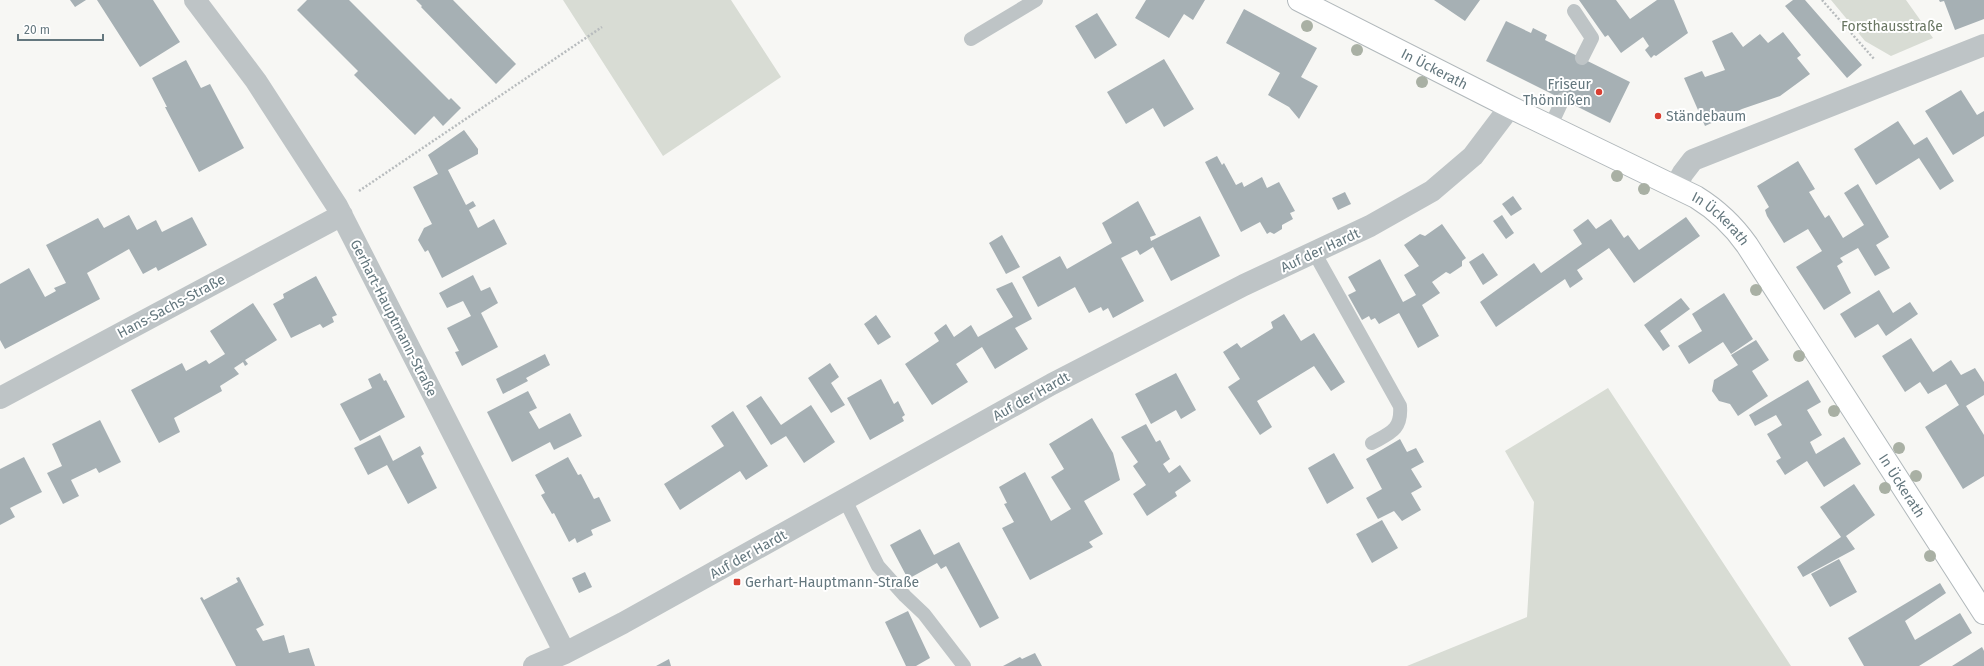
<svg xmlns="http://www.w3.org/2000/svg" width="1984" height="666" font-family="'Fira Sans',sans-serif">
<rect width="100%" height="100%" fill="#f7f7f4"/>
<path fill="#d8dcd4" d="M563,0H731L781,77L663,156Z
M1831,0H1906L1933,38L1891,56L1865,41Z
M1608,388L1791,666H1407L1527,617L1534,502L1505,451Z"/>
<path fill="#a6b0b4" d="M70,0H86L75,7Z
M97,0H153L180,42L140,67Z
M307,0H349L449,100L451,98L461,108L443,126L434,116L415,135L354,75L358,71L297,10Z
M416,0H453L516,64L496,84L421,7L422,6Z
M1146,0H1205L1193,20L1184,14L1169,38L1135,18Z
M1434,0H1480L1465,21Z
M1579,0H1616L1630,19L1657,0H1674L1688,33L1656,56L1654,55L1651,58L1645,50L1649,46L1643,37L1621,53L1608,35L1605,37Z
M1793,0H1805L1862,65L1847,78L1785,6Z
M1939,0H1984V19L1955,30L1944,1L1940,2Z
M1244,9L1317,48L1301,77L1318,86L1299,119L1289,107L1268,95L1280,73L1226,43Z
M1097,13L1117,45L1095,59L1075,26Z
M1506,21L1531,33L1533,28L1547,35L1545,40L1630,82L1610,123L1486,61Z
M1732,32L1743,47L1760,34L1768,43L1783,32L1801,55L1797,58L1810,74L1780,96L1742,109L1705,126L1684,78L1702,71L1705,77L1725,70L1712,41Z
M1164,59L1194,109L1164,127L1153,108L1126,124L1107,92Z
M186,60L201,88L210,84L244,148L199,172L165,107H167L152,78Z
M1961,90L1977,115L1984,111V136L1953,155L1925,111Z
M1898,121L1914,145L1927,137L1954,181L1940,190L1919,158L1876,185L1854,149Z
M464,130L478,149V154L448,170L466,205L473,201L476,206L469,210L478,228L494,219L507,244L442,278L428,250L425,252L418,240L424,228L432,224L413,187L438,174L428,155Z
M1217,156L1222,165L1224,163L1236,185L1242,182L1244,187L1262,177L1267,188L1279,182L1295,211L1290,213L1293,219L1282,225V229L1274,234L1270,232L1267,234L1260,222L1241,232L1205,162Z
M1798,161L1815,189L1809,192L1825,218L1829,215L1843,238L1864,225L1844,193L1858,184L1889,237L1876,245L1890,268L1875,276L1858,248L1840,258L1843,262L1837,266L1851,293L1824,310L1796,267L1822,251L1808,229L1784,243L1767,216L1765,210L1769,207L1757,186Z
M1345,192L1351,204L1338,210L1332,198Z
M1513,196L1522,209L1511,216L1502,204Z
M1138,201L1156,235L1150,237L1151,241L1200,216L1220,256L1171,281L1153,247L1140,255L1137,250L1121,258L1144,301L1113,318L1108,308L1103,311L1101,307L1089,313L1075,287L1038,307L1022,277L1060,256L1067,269L1112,243L1102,223Z
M129,215L137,230L156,220L162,232L192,217L207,245L158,271L156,267L143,274L129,249L87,273L100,299L5,349L0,340V284L29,268L45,297L56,291L54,288L66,283L46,245L98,218L104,228Z
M1502,215L1514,233L1506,239L1493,221Z
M1686,217L1700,236L1634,283L1609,248L1577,270L1583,279L1570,288L1565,279L1496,327L1480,302L1534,263L1541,273L1582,244L1573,230L1588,219L1596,229L1611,219L1624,238L1628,235L1639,250Z
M1442,224L1466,258L1462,261V266L1450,274L1446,272L1432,282L1440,293L1422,305L1439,336L1418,348L1399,313L1379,324L1375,318L1371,320L1369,316L1362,320L1348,295L1356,291L1348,277L1380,259L1403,302L1416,295L1404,275L1419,266L1404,245L1420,234L1425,236Z
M1002,235L1020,267L1006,274L989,243Z
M1483,253L1498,275L1483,285L1469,262Z
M473,275L481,291L490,287L498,303L481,313L498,347L462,366L455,352L459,351L447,328L471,316L463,301L447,308L439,293Z
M316,276L337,315L332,317L334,322L323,328L320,324L291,338L273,304L284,298L283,294Z
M1012,282L1032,319L1015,328L1028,349L995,369L982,347L956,364L968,382L932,405L905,364L939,341L934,333L946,324L954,337L971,325L978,337L1013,317L996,289Z
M1879,290L1893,313L1910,302L1918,314L1886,336L1878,324L1855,338L1840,314Z
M1724,293L1753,339L1731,354L1723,342L1689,364L1678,346L1702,331L1692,314Z
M1681,298L1690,309L1660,331L1670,346L1663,351L1644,325Z
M253,303L277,340L245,360L248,364L245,366L243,362L234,368L239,374L220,386L222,391L174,418L180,432L159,443L131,390L182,363L186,371L206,360L209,364L225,354L210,331Z
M1284,314L1301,341L1314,333L1345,382L1331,391L1314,366L1257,401L1272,427L1260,435L1228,387L1240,379L1223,352L1237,343L1241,348L1273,328L1271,322Z
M876,315L891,337L878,345L864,324Z
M1911,338L1933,372L1951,360L1961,375L1975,368L1984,382V395L1966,406L1984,435V476L1963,489L1925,427L1959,405L1946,384L1928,394L1920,382L1905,392L1882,356Z
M1756,340L1769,360L1752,371L1768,396L1738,416L1730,404L1719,401L1712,391L1714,380L1738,365L1731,355Z
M545,354L550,365L526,378L528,381L503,394L496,379Z
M830,363L839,377L831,383L845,405L831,413L808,378Z
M380,373L384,381L386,380L405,417L360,441L340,404L372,388L368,379Z
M1176,373L1196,410L1181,419L1176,410L1151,424L1135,394Z
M881,379L894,404L898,401L905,415L902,417L904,421L870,440L847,398Z
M1808,380L1821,402L1807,410L1822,435L1810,442L1816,454L1844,437L1861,464L1824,487L1807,461L1785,475L1776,461L1781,458L1767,434L1782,425L1776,415L1755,426L1749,415Z
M528,391L537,408L529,412L539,429L570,413L582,436L554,450L550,442L512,462L487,412Z
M761,396L781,425L811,405L835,442L804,463L786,436L771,445L746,406Z
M733,411L768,466L746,480L740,471L680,510L664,484L724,446L711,426Z
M1092,418L1113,453L1120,480L1084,501L1103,534L1089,542L1093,547L1030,580L1002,528L1014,522L1004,504L1007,503L999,487L1025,472L1051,521L1071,509L1051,477L1064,469L1049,444Z
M100,420L121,462L99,473L96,468L71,480L79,496L63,504L47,473L62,466L52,444Z
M1146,424L1156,442L1160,440L1170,459L1163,464L1169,473L1180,465L1191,481L1175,492L1177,496L1147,516L1133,494L1146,485L1133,466L1138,462L1121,437Z
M380,435L393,461L420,446L424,454L421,456L437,488L408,504L387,465L368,475L354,448Z
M1400,439L1407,452L1416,448L1424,462L1411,469L1422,487L1411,493L1421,510L1402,521L1394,511L1378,519L1366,498L1382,489L1366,459Z
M1334,453L1354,488L1327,504L1308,468Z
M24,457L42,492L10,508L15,517L0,525V469Z
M568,457L578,475L581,474L594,499L599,497L611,521L591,530L593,535L577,543L575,538L569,542L554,513L552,514L541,495L545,493L535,475Z
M1854,484L1875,515L1846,536L1855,549L1803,577L1797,567L1841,537L1820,507Z
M1382,520L1398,548L1372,563L1356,534Z
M920,529L934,555L959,542L999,618L980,628L946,566L941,569L937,563L908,579L890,545Z
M1839,559L1857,592L1830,607L1811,574Z
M585,572L592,587L579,593L572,578Z
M239,577L264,625L256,629L263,641L284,635L289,653L309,648L315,666H236L200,598L202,597L204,600L238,582L236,578Z
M1940,583L1946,593L1905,621L1915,640L1960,613L1972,633L1919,666H1864L1848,638Z
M908,611L930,658L916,666H906L885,622Z
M1982,647L1984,651V666H1952Z
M1035,653L1042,666H1003L1020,657L1022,659Z
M669,659L671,666H656Z"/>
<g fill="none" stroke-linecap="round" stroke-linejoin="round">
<g stroke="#b1b8bb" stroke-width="24">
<g id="secondary">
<path id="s1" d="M1299,0L1510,107L1696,197C1717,210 1733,225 1747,245L1984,613"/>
</g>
</g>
<path stroke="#b7bbbd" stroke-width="2.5" stroke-dasharray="2 2" stroke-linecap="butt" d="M1822,0L1875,60
M359,191L602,27"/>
<path stroke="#bec4c6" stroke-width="14" d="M1574,11L1592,38L1582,58
M971,39L1036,0
M1550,127L1563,99
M1314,252L1400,406C1402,430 1390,433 1372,443
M845,500L878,566L905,596L924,614L964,666"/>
<path stroke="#bec4c6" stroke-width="22" d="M195,0L256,81L337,206L565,653
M1675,187L1683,173L1693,160L1984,45
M0,398L342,215
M534,666L565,653L623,623L1052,384L1244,285L1370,226L1432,191L1473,156L1510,107"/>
<use href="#secondary" stroke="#fff" stroke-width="22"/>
</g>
<g fill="#a9b0a4">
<circle cx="1307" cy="26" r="6"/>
<circle cx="1357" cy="50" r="6"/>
<circle cx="1422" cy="82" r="6"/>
<circle cx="1617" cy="176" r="6"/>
<circle cx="1644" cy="189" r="6"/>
<circle cx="1756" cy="290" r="6"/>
<circle cx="1799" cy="356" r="6"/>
<circle cx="1834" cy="411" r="6"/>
<circle cx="1899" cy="448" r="6"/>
<circle cx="1916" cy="476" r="6"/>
<circle cx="1885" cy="488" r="6"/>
<circle cx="1930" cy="556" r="6"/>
</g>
<g fill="#d93f32" stroke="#fff" stroke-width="1.5">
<circle cx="1599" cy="92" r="4"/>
<circle cx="1658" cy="116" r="4"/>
<rect x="733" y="578" width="8" height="8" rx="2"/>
</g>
<g text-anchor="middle" stroke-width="4" stroke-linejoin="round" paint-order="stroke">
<g font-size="14" fill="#697662" stroke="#fff">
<text x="1892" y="31">Forsthausstraße</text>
</g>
<g font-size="14" fill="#64777e" stroke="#fff">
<text dy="5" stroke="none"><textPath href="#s1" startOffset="152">In Ückerath</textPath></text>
<text dy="5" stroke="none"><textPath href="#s1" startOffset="476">In Ückerath</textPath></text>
<text transform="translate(1320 250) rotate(-25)" y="5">Auf der Hardt</text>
<text transform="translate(171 306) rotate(-28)" y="5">Hans-Sachs-Straße</text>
<text transform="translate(394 318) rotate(63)" y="5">Gerhart-Hauptmann-Straße</text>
<text transform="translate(1031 396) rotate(-29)" y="5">Auf der Hardt</text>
<text dy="5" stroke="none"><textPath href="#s1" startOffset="800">In Ückerath</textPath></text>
<text transform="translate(748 554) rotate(-29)" y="5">Auf der Hardt</text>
</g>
<g font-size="14" fill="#64777e" stroke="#fff" text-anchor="start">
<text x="1591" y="89" text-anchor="end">Friseur<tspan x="1591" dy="16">Thönnißen</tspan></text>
<text x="1666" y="121">Ständebaum</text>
<text x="745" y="587">Gerhart-Hauptmann-Straße</text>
</g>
</g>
<path d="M18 34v6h85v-6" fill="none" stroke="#64777e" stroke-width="2"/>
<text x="24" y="34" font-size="12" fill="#64777e" stroke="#ffffff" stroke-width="3" paint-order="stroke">20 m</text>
</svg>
